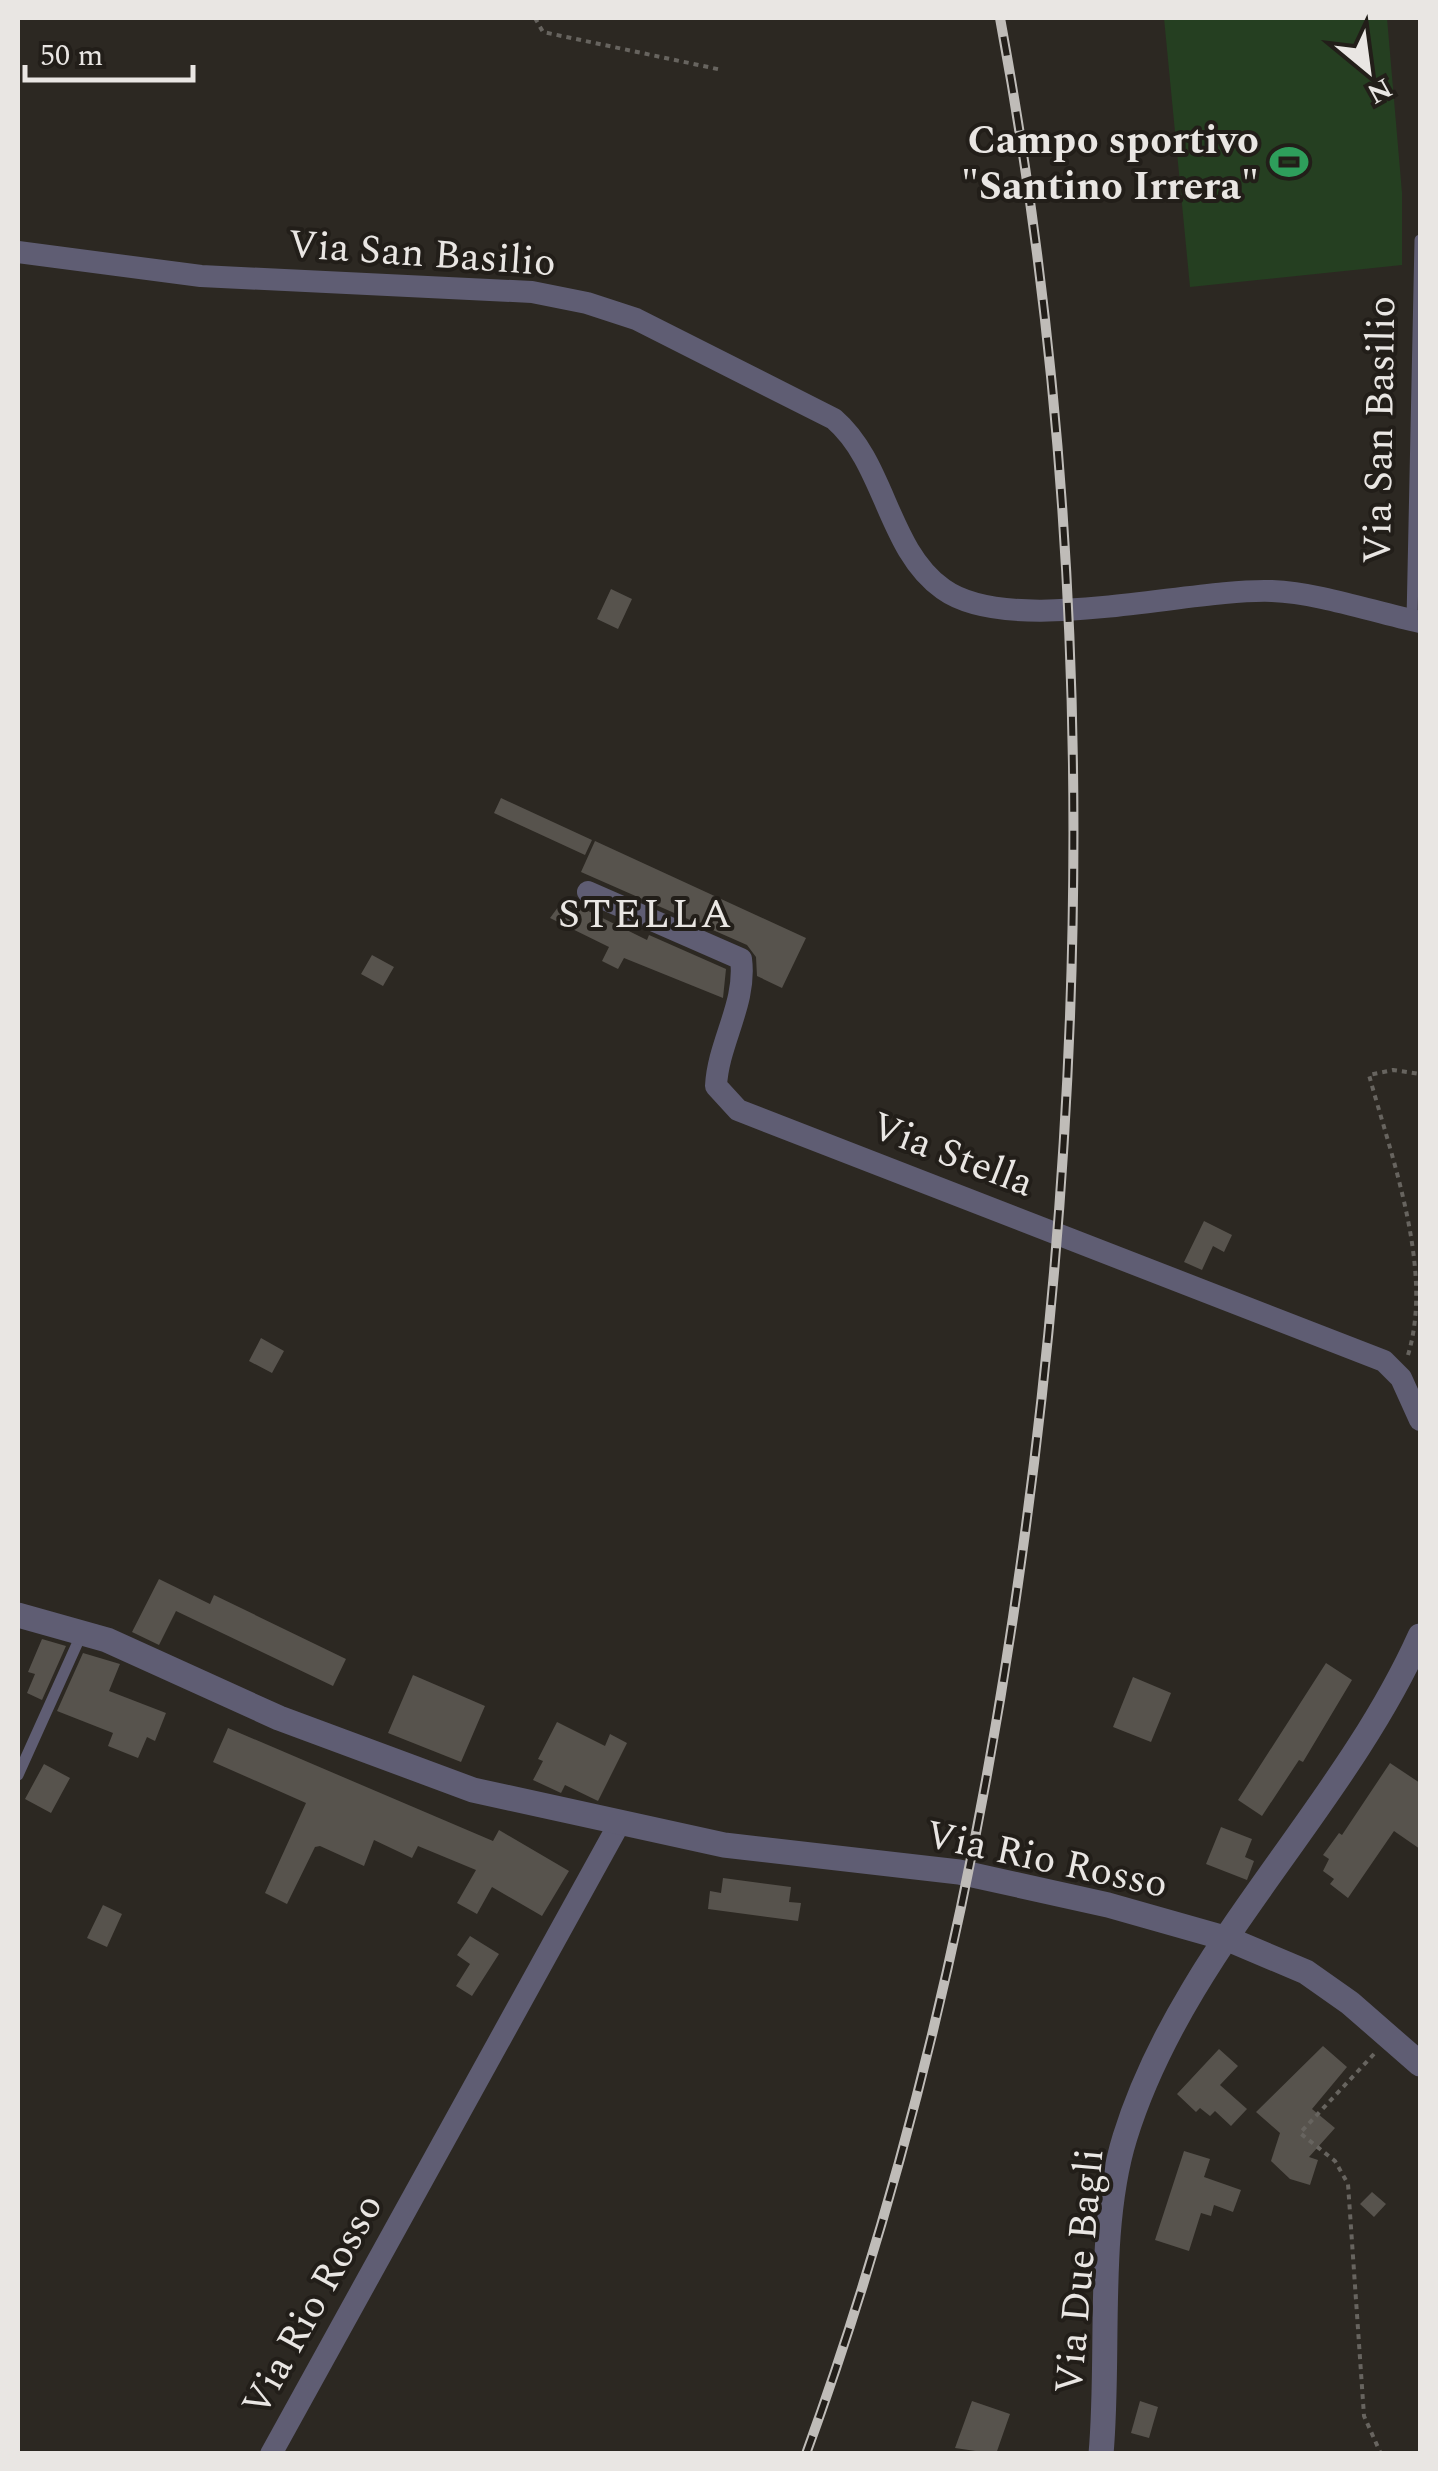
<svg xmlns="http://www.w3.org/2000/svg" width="1438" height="2471" font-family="Spectral,serif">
<rect width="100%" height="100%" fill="#2c2822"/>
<path fill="#253f21" d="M1164,18H1387L1402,193V265L1190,287Z"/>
<path fill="#57534d" d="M611,589L632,599L618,629L597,619Z
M501,798L592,840L585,855L494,813Z
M595,841L806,938L782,988L757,976L756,957L747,945L581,872Z
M564,899L647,940L649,935L726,969L723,998L624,958L618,969L602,961L609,947L550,918Z
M372,955L394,967L383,986L361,974Z
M1204,1221L1232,1235L1224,1252L1213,1246L1202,1270L1184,1262Z
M261,1338L284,1351L272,1373L249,1361Z
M159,1579L210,1604L214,1595L346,1659L333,1686L176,1611L159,1645L132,1632Z
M42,1639L66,1646L42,1700L27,1693L35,1674L28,1672Z
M83,1653L120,1664L109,1691L166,1713L155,1741L147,1737L138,1758L108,1746L113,1733L57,1711Z
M1326,1663L1352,1680L1303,1762L1299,1760L1262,1816L1238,1800Z
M413,1675L485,1706L461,1762L388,1733Z
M1133,1677L1171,1693L1151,1742L1113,1727Z
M557,1722L605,1746L610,1734L627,1743L598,1801L565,1785L561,1793L533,1780L543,1761L538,1759Z
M228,1728L493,1841L499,1830L569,1871L542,1916L492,1887L477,1914L457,1903L476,1870L418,1846L412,1858L374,1840L364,1866L320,1846L315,1847L287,1904L265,1893L306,1803L213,1762Z
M1390,1763L1420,1783V1849L1394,1831L1348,1898L1330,1884L1334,1879L1323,1871L1329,1859L1323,1855L1339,1833L1342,1835Z
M44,1764L70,1778L51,1813L25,1799Z
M1221,1827L1252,1839L1245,1857L1254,1861L1247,1880L1206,1864Z
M723,1878L791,1887L789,1902L801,1903L798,1921L708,1909L710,1891L721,1893Z
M103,1905L122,1914L107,1947L87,1938Z
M470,1936L499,1954L472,1996L456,1986L470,1964L457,1955Z
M1323,2046L1347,2067L1312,2109L1335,2128L1309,2157L1318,2160L1310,2185L1290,2179L1271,2161L1280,2133L1256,2112Z
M1219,2049L1238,2066L1220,2085L1247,2109L1231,2126L1215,2111L1210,2116L1200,2108L1196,2112L1177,2094Z
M1184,2151L1210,2159L1204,2177L1241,2190L1233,2212L1214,2205L1211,2216L1201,2213L1189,2251L1155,2240Z
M1372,2192L1386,2204L1374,2217L1360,2204Z
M972,2401L1010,2414L996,2454L955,2448Z
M1140,2401L1158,2407L1149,2438L1131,2433Z"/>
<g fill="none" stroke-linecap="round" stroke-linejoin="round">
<path stroke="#67645f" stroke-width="4" stroke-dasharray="5 5" stroke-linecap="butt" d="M535,18L543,32L722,70
M1408,1355C1434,1270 1392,1159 1369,1075L1393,1070L1420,1074
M1374,2054L1300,2133L1335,2161L1348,2184L1364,2416L1381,2454"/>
<path stroke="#5f5d73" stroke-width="11" d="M1412,620L1420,240
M18,1775L82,1633"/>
<path stroke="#5f5d73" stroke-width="22" d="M18,252L201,276L532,292L587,303L636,319L834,419C886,464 887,549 943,589C1011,638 1188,588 1272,591C1320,593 1373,612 1420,622
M588,892L741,959C747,1003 718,1043 716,1086L738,1110L1384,1361L1401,1378L1420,1420
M271,2454L619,1824"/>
<path stroke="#5f5d73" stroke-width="25" d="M18,1615L107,1640L279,1718L473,1790L724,1845L959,1872L1108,1905L1228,1939L1306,1972L1350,2003L1420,2064
M1101,2454C1110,2355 1096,2230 1125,2137C1183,1950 1341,1812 1420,1636"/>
<g stroke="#bfbcb8" stroke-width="10">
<path id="rail" d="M806,2454C911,2166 979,1865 1021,1562C1093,1049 1095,528 1000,18"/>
</g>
<use href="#rail" stroke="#221e19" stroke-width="6" stroke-dasharray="19" stroke-linecap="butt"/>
</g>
<defs>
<g id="stadium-bare" transform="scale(3)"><path d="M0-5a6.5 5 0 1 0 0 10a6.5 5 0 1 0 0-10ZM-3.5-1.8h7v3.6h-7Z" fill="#2e9e5b" stroke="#221e19" stroke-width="2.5" paint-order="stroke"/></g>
</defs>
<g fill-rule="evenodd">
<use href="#stadium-bare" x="1289" y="162"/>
</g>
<g text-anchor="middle" stroke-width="8" stroke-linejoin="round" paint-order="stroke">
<g font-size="40" font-weight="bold" fill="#e9e6e3" stroke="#221e19" text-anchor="end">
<text x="1259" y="153">Campo sportivo<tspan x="1259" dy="46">"Santino Irrera"</tspan></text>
</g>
<g font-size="40" fill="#e9e6e3" stroke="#221e19">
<text transform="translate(422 252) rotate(4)" y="14">Via San Basilio</text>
<text transform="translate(1378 430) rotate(-89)" y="14">Via San Basilio</text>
<text transform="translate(953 1153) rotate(21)" y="14">Via Stella</text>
<text transform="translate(1047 1858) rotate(12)" y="14">Via Rio Rosso</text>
<text transform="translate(1078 2271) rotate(-85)" y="14">Via Due Bagli</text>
<text transform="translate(311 2304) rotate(-61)" y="14">Via Rio Rosso</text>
</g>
<g font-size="42" letter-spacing="2.5" fill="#e9e6e3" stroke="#221e19">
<text x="646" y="927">STELLA</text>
</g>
</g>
<rect width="1438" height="2471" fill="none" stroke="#e9e6e3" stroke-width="40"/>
<g transform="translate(1368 70) rotate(151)" stroke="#221e19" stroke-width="8" paint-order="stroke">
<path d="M0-8L18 38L0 25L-18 38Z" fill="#e9e6e3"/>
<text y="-15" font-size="28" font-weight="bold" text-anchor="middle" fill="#e9e6e3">N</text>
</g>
<path d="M25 65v15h168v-15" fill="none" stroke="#e9e6e3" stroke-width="5"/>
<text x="40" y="65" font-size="30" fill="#e9e6e3" stroke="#221e19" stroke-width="8" paint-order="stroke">50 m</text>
</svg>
